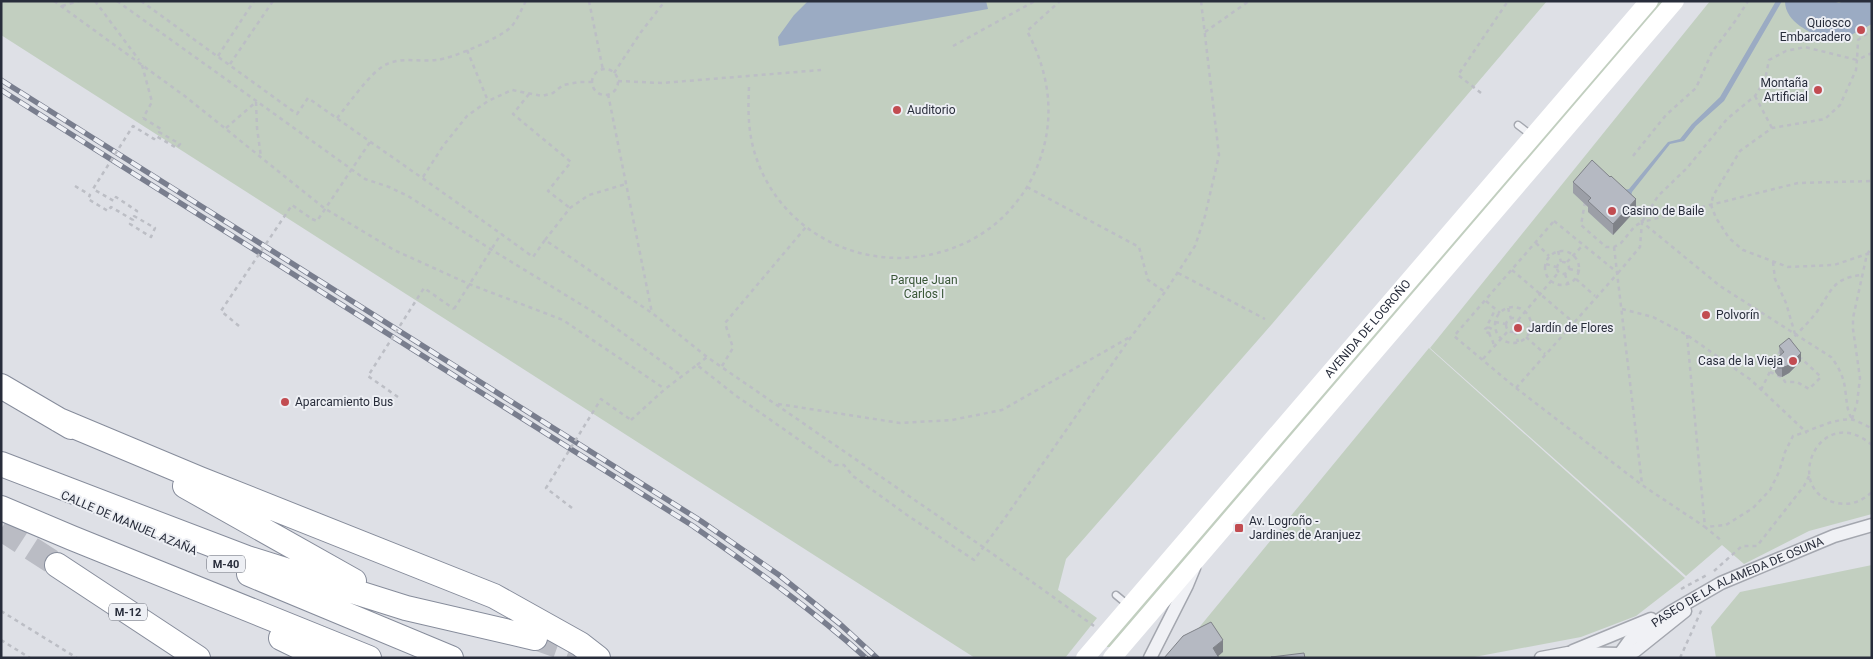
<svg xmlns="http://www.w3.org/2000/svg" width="1873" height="659" font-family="Roboto,sans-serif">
<rect width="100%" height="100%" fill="#dee0e6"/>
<path fill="#c2cfc0" d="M1,1H1547L1272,324L1066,559L1058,590L1097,618L1065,658H975L1,35Z
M1659,1H1665L1110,647H1107V645Z
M1710,1H1872V514L1809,531L1744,564L1722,545L1686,576L1430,348Z
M1429,348L1685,578L1636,616L1581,637L1469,658H1174Z
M1872,565V658H1716L1711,627L1740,592Z"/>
<path fill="#9babc3" d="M808,1H986L988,9L779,46L778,37L794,15Z
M1776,1H1782L1724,101L1696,126L1684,141L1670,144L1632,192L1630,201L1619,191L1629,189L1668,142L1680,139L1692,124L1720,97Z
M1785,1H1833L1839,3L1843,1H1872V24L1851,35L1827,41C1811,32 1785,23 1785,1Z"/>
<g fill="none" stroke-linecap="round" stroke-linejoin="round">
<path stroke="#babcc4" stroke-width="24" stroke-dasharray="24 12" stroke-linecap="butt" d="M1,529L57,565
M535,638L589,657"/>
<g stroke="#a4a7af" stroke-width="9">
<path id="service" d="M1518,125L1531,135
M1116,595L1128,605"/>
</g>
<g stroke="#a4a7af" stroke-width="15">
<g id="minor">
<path d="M1573,651L1651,619"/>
<path d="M1150,658L1187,585L1194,568"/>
<path d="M1541,658L1568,653L1620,654L1635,651L1685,611"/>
<path id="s1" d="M1617,658L1630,640L1671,612L1721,583L1834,536L1872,525"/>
</g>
</g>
<g stroke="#868c9b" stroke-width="26">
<path id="motorway" d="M1,386L71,427
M59,420L200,479L494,596L580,644L598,658
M1,464L247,558L406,608L535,638
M185,486L354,581
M1,508L72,538L369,658
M57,565L198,658
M249,574L451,658
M281,638L322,658"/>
</g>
<path stroke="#bcbec5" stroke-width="2.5" stroke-dasharray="4 4" stroke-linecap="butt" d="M54,1L186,97L324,208L394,250L469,284L563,320L665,389
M95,1L139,60
M117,1L365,179L389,187L408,196L492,250L595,313L682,376
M141,1L297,114L308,98C383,151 459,203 533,257L545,240L652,313L707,357L983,547L1094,626
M589,1L603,70
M62,6L79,1
M1205,32L1249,1
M953,46L1035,1
M467,50L488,101
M1872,53L1857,60L1856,70L1840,105L1825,119L1772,128L1740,151L1713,196L1711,205L1716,218L1729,238L1743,250L1788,267L1834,265L1867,254H1872
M218,56L254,1
M230,64L273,1
M142,65L152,102L143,118
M592 82a13 13 0 1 1 26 0a13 13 0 1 1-26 0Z
M614,73L641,32L665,1
M618,81L662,83L821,70
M749,87C748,107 748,127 753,147C778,242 885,285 971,240C1002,224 1027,195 1039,162C1056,117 1049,72 1027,31L1060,1
M1481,93L1458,75L1508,1
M529,94L513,114L571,162L548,191L570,208
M608,94L652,313
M1755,96L1772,128
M256,102L257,128L261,157
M337,118C349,104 371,71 387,64C402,57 420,62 436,60C452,59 499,38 510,28C517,21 521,10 526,1
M226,128L256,102
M1633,156L1666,115L1696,88L1712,52L1736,20L1748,1
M423,177L443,146L467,116L488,101L512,90L542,96L553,93L563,85L579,82H593
M1027,187L1139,247L1148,280L1165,292
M1585,202L1581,225L1606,247H1614L1621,243L1635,226L1642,222L1658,196L1687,168L1727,119L1755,96L1765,80L1769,60L1786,51L1805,47L1857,60L1858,40L1872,30
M1635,206L1640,211L1642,222L1720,286L1831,357C1838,366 1844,377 1845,389C1847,400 1846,409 1852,419
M312,219L317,221L370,142
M1554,221L1618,273L1516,388L1454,336Z
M545,240L570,208L589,195L626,184
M1536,243L1549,256
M1614,247L1642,484
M1545 268a17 17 0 1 1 34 0a17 17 0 1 1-34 0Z
M1558,251L1561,262
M1557 268a6 6 0 1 1 12 0a6 6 0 1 1-12 0Z
M1567,262L1583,245
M1773,262L1775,279L1786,303L1795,334
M1546,264L1556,267
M1569,269L1580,271
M1512,270L1573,322
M1178,273L1265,319
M1618,273L1640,247L1642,222L1798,183L1872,181
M1565,274L1568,284
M1576,279L1595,296
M1486,301L1500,313
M1495 325a18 18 0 1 1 36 0a18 18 0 1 1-36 0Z
M1508,308L1511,319
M454,309L501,234
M1622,309L1653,317L1687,335L1751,380L1807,433
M1506 325a7 7 0 1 1 14 0a7 7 0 1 1-14 0Z
M1518,320L1558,273
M1495,322L1506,324
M1488,327L1485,329V332L1489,333L1492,329L1488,327V324L1495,310
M1519,327L1530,328
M1515,331L1518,342
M1489,333L1493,342L1494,348
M1687,335L1705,527L1722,541
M1526,337L1545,354
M1789,342C1798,333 1808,323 1816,313C1832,291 1832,278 1862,275
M1483,359L1508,331
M697,365L707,357
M722,366L733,348L725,323L806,227
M1770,372L1783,378L1785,382H1797L1809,389L1821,377L1801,358
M1516,388L1642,485L1705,527L1726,525L1753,508L1770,490L1779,472L1785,452L1793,436C1809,432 1837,416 1854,420C1860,422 1866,426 1872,428
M1761,390L1781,349
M778,404L900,423L952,420L1002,410L1130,337
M1852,419L1857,403L1860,378L1853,329V318L1867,254L1872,248
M631,420L665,389L697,365L735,395L835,465H844L853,476L907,515L974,560L1007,515L1131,337L1165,292L1195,246L1205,216L1219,155L1201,1
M1872,445C1820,400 1780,491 1837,503C1851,506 1862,501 1872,492
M1714,571L1742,546H1757L1804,486L1809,476
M1681,589L1707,575
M1,611L77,658
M1,640L30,658
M1680,658L1702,609"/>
<use href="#service" stroke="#f0f1f5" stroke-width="6"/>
<use href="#minor" stroke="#f0f1f5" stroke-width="12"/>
<g stroke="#fff" stroke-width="18">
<path id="s2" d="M1085,658L1649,1"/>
<path d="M1112,658L1675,1"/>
</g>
<use href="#motorway" stroke="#fff" stroke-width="24"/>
<g stroke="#797e8e" stroke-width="5.5">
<path id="rail" d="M1,80L701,521L779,575L840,624L877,658
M1,90L693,526C753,568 812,609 866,658"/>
</g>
<use href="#rail" stroke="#edeff4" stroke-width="4" stroke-dasharray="11" stroke-linecap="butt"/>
<path stroke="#bcbec5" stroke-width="2.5" stroke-dasharray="4 4" stroke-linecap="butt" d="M75,186L90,195L88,199L108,211L111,207L133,220L130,224L151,237L155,228L134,216L137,211L116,197L114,201L93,189L133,126L154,139L156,136L177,148L180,144L159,132L161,129L143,118
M239,326L221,311L292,205L312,219
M398,397L368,376L424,288L454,309
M572,508L546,488L601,399L631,420"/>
</g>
<path fill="#9c9fa7" d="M1573,182L1636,210L1613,235L1588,212V207L1573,193Z
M1779,346L1801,361L1789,373L1782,377L1778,376L1775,372V363L1780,355Z"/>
<path fill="#7f8288" d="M1636,199V210L1613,235V224Z
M1801,353V361L1789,373L1782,377V368Z
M1223,640V652L1216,658L1213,648Z"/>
<path fill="#b5b9c2" stroke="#7f8288" d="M1592,160L1610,177L1611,176L1636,199L1613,224L1588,201L1591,198L1573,182Z
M1789,338L1801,353L1789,365L1782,368H1778L1775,363L1777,358L1784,352L1779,346Z
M1211,622L1223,640L1213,648L1219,658H1164L1183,636Z
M1304,653L1305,658L1271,657Z"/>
<g fill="#c24c51" stroke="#edeff4" stroke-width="2">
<circle cx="1861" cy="30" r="5"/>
<circle cx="1818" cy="90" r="5"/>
<circle cx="897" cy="110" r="5"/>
<circle cx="1612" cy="211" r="5"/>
<circle cx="1706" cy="315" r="5"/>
<circle cx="1518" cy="328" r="5"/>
<circle cx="1793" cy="361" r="5"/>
<circle cx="285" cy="402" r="5"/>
<rect x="1234" y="523" width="10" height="10" rx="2.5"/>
</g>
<g text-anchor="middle" stroke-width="4" stroke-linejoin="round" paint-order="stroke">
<g fill="#edeff4" stroke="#636772" stroke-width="1">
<rect x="207" y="555.5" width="38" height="17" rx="4"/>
<rect x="109" y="603.5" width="38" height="17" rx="4"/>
</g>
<g font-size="11" font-weight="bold" fill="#282d3b">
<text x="226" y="568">M-40</text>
<text x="128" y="616">M-12</text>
</g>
<g font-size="12" fill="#282d3b" stroke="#edeff4" text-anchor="start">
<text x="1851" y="27" text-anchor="end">Quiosco<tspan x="1851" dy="14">Embarcadero</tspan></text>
<text x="1808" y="87" text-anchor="end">Montaña<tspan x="1808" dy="14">Artificial</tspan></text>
<text x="907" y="114">Auditorio</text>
<text x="1622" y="215">Casino de Baile</text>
<text x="1716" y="319">Polvorín</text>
<text x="1528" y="332">Jardín de Flores</text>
<text x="1783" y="365" text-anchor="end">Casa de la Vieja</text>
<text x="295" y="406">Aparcamiento Bus</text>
<text x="1249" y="525">Av. Logroño -<tspan x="1249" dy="14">Jardines de Aranjuez</tspan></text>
</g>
<g font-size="12" fill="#395637" stroke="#edeff4">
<text x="924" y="284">Parque Juan<tspan x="924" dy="14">Carlos I</tspan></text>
</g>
<g font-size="12" fill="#282d3b" stroke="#edeff4">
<text dy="4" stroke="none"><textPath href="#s2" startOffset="434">AVENIDA DE LOGROÑO</textPath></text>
<text transform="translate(129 523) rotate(23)" y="4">CALLE DE MANUEL AZAÑA</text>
<text dy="4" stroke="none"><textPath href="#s1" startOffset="145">PASEO DE LA ALAMEDA DE OSUNA</textPath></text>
</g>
</g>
<rect width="1873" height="659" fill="none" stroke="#282d3b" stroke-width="5"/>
</svg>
